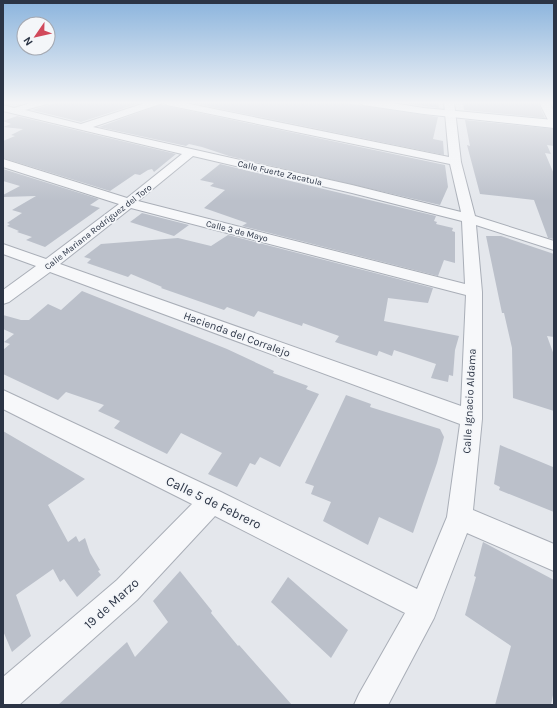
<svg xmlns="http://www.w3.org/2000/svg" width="557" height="708" font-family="Karla,sans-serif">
<rect width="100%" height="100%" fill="#e4e7ec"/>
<path fill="#bbc0ca" d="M58,102H143L81,122L32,110Z
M187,102H340L438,117L433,139L443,141L444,155Z
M409,102H438L439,108L409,104Z
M463,102H538L545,118L464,110Z
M162,104L167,106L445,165L448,187L440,205L229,156L202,147L189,144L186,146L99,127Z
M17,116L176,154L154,172L152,169L148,170L140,175L135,174L110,191L3,158V141L15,136L11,135L23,129L3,127L11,124L3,121Z
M465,120L554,129V146L547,145L551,154L545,153L554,174V239L548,238L534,200L480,194L467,145L470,146Z
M220,164L436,216L434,221L437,222L436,224L453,228L452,231L455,232V263L444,260L438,276L242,226L247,223L204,208L225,190L210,186L214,183L200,180Z
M3,169L99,199L90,205L100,208L45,247L26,240L32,237L17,232L19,231L7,226L10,224L7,223L22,213L12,210L36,196L3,197V195L20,186L3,181Z
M142,213L189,225L174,236L130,222Z
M228,235L433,288L428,303L388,298L384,321L459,336L455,350L453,376L449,375L448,382L431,378L436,364L394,350L392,356L379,351L377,356L335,342L339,336L303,323L302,326L258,311L254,317L227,307L224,310L161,288L162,287L131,274L128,277L87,263L91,259L84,257L101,244L178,238L211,246Z
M486,236H501L554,254V337L547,336L554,355V411L513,398L512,348L504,313H502Z
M82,291L227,349L274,371L273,373L308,386L306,389L319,394L280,467L260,457L255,465L250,463L237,487L208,474L222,453L181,433L167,454L114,428L120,421L98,411L104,405L66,392L58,400L3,374V350L10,344L4,342L14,334L3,329V315L21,320H29L48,304L61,310Z
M346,395L371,404L370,407L440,429L444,437L437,463L413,533L379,517L368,545L323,521L331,502L311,494L314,486L305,483Z
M3,431L85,479L48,505L68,542L76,536L79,542L85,538L90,553L100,570L98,571L101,575L77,597L64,579L60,582L53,569L16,595L31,636L12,652L3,631Z
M500,445L553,467L554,512L499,490L500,487L494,484Z
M483,542L554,580V690L551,705H495L511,646L465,615L476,577L474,576Z
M180,571L212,611L211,613L238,646L239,645L292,705H58L127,642L135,657L168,622L153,601Z
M288,577L348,630L331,658L271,602Z"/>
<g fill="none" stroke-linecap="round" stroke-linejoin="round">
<g stroke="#a9aeb7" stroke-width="2">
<path id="minor" d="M34,102H49L47,104L25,110L81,124L148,102H162L160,104L93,127L352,185L461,212L450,164L167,105L162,102H180L449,157L444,102H454L461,162L475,216L554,241V250L476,225L482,292V419L473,510L554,544V571L467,533L434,618L388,705H354L359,694L405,613L215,516L137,600L19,705H3V677L117,580L192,504L3,409V390L221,492L417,589L447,517L460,424L50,272L9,302L3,304V290L36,266L3,254V244L46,259L119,204L3,167V159L127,198L182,154L3,111V105L14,108ZM193,156L352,193L462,221L465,284L138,201ZM131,208L466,295L461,406L60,264Z
M539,102H549L554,112V125L549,122Z"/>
</g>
<g stroke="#a3abb8" stroke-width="2">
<path id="major" d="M358,102H385L424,108L554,120V128L424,114L363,105Z"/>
</g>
<use href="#minor" fill="#f7f8fa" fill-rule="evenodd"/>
<use href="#major" fill="#fff" fill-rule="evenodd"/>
</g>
<linearGradient id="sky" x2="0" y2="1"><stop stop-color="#8bb4dd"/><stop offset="0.51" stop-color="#f3f4f6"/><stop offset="1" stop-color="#f3f4f6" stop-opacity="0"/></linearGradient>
<rect width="557" height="201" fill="url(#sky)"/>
<g text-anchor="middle" stroke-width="3.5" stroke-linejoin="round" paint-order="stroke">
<g font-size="9" fill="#2b3445" stroke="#f4f6f9">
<text transform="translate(280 173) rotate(13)" y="3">Calle Fuerte Zacatula</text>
<text transform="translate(98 227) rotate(-38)" y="3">Calle Mariana Rodríguez del Toro</text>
<text transform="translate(237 231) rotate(14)" y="3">Calle 3 de Mayo</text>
</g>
<g font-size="11" fill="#2b3445" stroke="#f4f6f9">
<text transform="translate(237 334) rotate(20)" y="4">Hacienda del Corralejo</text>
<text transform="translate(469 401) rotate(-87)" y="4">Calle Ignacio Aldama</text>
</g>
<g font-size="13" fill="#2b3445" stroke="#f4f6f9">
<text transform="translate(214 502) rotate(26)" y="5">Calle 5 de Febrero</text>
<text transform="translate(111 603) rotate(-42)" y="5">19 de Marzo</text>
</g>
</g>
<rect width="557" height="708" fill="none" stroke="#2b3445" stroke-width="8"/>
<g transform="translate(36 36) rotate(236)"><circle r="19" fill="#f4f6f9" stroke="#a4a8b1"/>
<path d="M0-3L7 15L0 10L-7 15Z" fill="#d1495b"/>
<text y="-6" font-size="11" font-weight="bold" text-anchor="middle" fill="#2b3445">N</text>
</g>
</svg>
